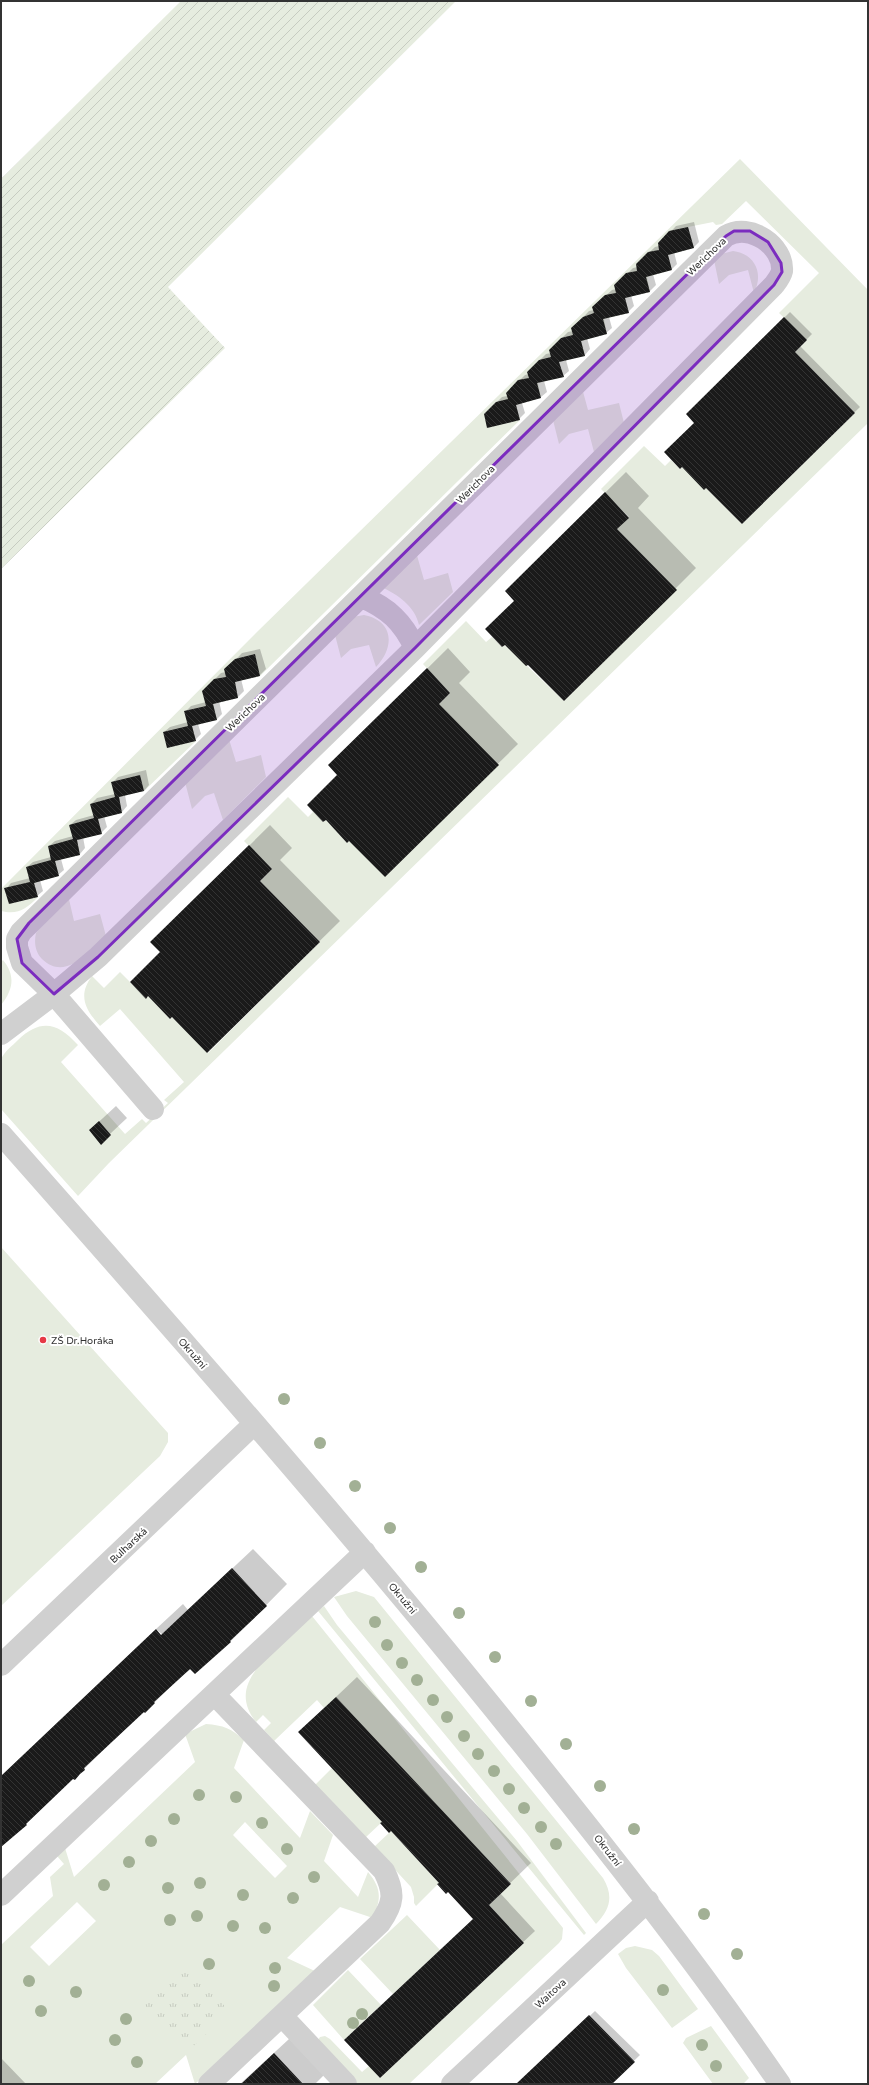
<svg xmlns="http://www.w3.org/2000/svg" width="869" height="2085" font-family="'Varela Round',sans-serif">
<defs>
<pattern id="park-tufts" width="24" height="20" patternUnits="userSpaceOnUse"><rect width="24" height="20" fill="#e6ecdf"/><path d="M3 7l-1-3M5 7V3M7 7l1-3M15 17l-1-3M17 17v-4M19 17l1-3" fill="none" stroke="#c6cbc0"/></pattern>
<pattern id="garden-furrows" width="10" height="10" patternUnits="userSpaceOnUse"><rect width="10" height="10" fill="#e6ecdf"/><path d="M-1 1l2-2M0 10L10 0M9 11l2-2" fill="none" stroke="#c6cbc0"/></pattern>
<pattern id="building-back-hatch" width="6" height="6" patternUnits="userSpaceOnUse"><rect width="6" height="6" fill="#1a1a1a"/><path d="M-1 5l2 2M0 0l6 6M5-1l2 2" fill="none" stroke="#333"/></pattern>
</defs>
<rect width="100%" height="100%" fill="#fff"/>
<path fill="#e6ecdf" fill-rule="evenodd" d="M740,159L868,290V423L109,1163L78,1196L1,1109V1059C5,1051 12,1046 18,1040C41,1018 58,1023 78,1045L61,1062L125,1134L142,1119L146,1123L168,1103L164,1100L184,1082L120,1009L100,1026C86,1010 77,996 92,976L104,988L120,972L146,998L148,996L170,1019L172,1017L208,1053L320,942L260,881L272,869L244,841L288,797L308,817L313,812L307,805L323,822L326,820L347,843L439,704L450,693L423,664L466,621L486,642L492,637L502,647L505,645L564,701L676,590L617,529L629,517L601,489L644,446L665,466L671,460L680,469L682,467L706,488L742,524L855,413L795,352L807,340L779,313L819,273L746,201L722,224L716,225L713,222L688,227L694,248L668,255L672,270L647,277L650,292L625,298L629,313L604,319L607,334L581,341L585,356L559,362L564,377L538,383L541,398L516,405L520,420L260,676L235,682L238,698L213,704L217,720L192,726L196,741L144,791L119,797L122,813L98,819L102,834L77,840L80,855L55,861L59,876L34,883L38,897C26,909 18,915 1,911V889L258,631Z
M733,251C755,254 764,273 754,293L748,270L729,275L719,284L714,260L721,254Z
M582,388L588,410L619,403L624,423L594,452L588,429L569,434L559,444L553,420Z
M416,552L424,580L448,573L453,592L419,625C415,606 397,594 381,587Z
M364,615C394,621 395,647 376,667L369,645L351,649L341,658L335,635L353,617Z
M228,736L236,762L261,755L266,777L223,820L214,793L205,796L192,809L185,782Z
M68,895L74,921L100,914L106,936C89,951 66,982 42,959C35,952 34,942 36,933Z
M3,960C16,976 13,990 1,1005V962Z
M1,1247L168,1433V1442L160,1456L1,1606Z
M356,1591L374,1597L603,1878C614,1896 610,1910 596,1924L527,1834L347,1616L334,1597Z
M324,1606L337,1625L517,1841L586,1933L584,1935L318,1611Z
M312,1616L563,1928L562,1939L559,1943L409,2084H354L318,2040L320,2037L325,2036L330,2039L362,2072L369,2066L380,2078L524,1943L489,1905L511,1884L336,1698L324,1708L317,1700L274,1741L264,1730L271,1723L263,1715L256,1722C241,1703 243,1686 258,1667Z
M206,1724C223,1725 232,1729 244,1740L234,1768L300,1838L310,1811L333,1835L324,1861L358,1897L368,1872C382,1889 381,1899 373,1918L340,1907L287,1958L317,1972L195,2084L186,2055L155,2084H1V1945L53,1896L50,1877L64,1864L57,1856L65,1848L74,1877L195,1762L185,1734ZM245,1822L287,1866L275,1878L233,1835ZM77,1902L96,1921L49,1966L30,1947Z
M332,1768L382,1822L365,1838L315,1785Z
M391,1831L439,1883L416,1906L414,1903V1897L411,1887L374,1847Z
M407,1915L440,1950L393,1994L360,1959Z
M635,1946L652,1950L659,1956L698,2009L672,2028L626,1968L618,1954L626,1948Z
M348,1970L381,2005L344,2040L313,2005Z
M711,2026L749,2078L743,2084H713L683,2043L686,2038Z"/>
<path fill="url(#park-tufts)" d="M188,1966L230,2012L187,2052L144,2006Z"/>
<path fill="url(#garden-furrows)" d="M181,1H456L168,287L225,348L1,569V179Z"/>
<path fill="#0003" d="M694,222L699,242L694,247L674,252L677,264L672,269L653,274L656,285L650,291L631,295L634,306L628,312L609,317L612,328L606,333L587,338L590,349L585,355L566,360L569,371L563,376L544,381L547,392L541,397L522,403L525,413L519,419L485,414L502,397L507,396V393L525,375L529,374L528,372L546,354L551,353L550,350L568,332L573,331L572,329L589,311L594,310L593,307L612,290L616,289L615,286L633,268L638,267L637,264L655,247L659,246V244L676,226Z
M790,312L812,334L800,346L860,407L742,523L695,423L687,414Z
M626,472L649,496L638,508L696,568L564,700L515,600L506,591Z
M448,648L470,672L459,683L518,744L385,875L339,775L350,745Z
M260,649L266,669L260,675L241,679L244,691L238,697L219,701L222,714L217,719L198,724L201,734L195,740L164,732L170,727L188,722L185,712L191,706L206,702L203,691L221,673L226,672V670L242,653Z
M146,770L149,785L144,791L125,795L127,806L122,812L104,816L107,827L101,833L83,837L85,848L80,854L61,859L64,870L58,875L40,880L43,891L37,896L6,889L11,883L30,878L27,867L33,862L51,857L49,846L55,841L73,836L70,825L76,820L94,815L91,804L97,798L115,794L112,783L118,777Z
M270,825L292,848L280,860L340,921L207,1052L161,952L152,942Z
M116,1106L127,1118L110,1134L90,1130Z
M253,1549L287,1584L230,1642L181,1676L145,1712L144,1710L75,1778L73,1777L1,1846V1776L155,1630L161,1637L163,1635L156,1629L183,1604L188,1610Z
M357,1677L531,1863L500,1893L535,1931L380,2076L474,1919L299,1732Z
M595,2011L640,2055L610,2084H518Z
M301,2028L335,2064L315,2084H240Z
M1,2058L26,2084H1Z"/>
<path fill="url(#building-back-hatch)" d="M688,227L694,248L668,255L672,270L646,277L650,292L625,298L629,313L603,319L607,334L581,341L585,356L559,362L564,377L537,383L541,398L516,405L520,420L487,428L484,414L496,402L508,399L506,393L518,380L529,378L527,372L539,360L551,357L549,350L561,338L573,335L571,328L583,317L594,313L592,307L605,295L616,293L614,285L626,273L637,271L636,264L648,252L659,250L658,243L669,231Z
M784,317L807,340L795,352L855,413L742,524L706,488L704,490L682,467L680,469L664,452L694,423L686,414Z
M605,492L629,518L617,529L677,590L564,701L528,665L526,666L505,645L502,647L485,629L514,601L505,591Z
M255,654L260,676L235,682L238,698L213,704L217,720L192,726L196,741L167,748L163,732L188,726L184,711L206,706L202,691L214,679L226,677L224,669L235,659Z
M427,668L450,693L439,704L499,765L385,877L349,841L347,843L326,820L323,822L307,805L337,775L328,765Z
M140,775L144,791L119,797L122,813L98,819L102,834L77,840L80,855L55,861L59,876L34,883L38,897L9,904L4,888L30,882L26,867L51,860L48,846L73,839L69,825L94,818L90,804L115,797L111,782Z
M249,845L272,869L260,881L320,942L207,1053L172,1017L170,1019L148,996L146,999L130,982L160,952L150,942Z
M99,1121L111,1135L101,1145L89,1130Z
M232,1568L267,1606L230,1641L231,1642L195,1674L190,1669L154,1702L155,1703L145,1713L144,1712L84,1768L85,1770L80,1774L75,1780L73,1779L26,1824L27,1825L21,1830L1,1847V1776L156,1629L161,1635Z
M336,1697L511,1884L489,1905L524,1943L380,2078L344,2040L473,1919L448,1892L446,1894L437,1884L439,1883L391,1831L389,1833L380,1823L382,1822L298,1732Z
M589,2015L635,2062L612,2084H516Z
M274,2053L303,2084H241Z"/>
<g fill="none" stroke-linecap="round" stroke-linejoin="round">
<path stroke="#d0d0d0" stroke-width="22" d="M362,597C388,608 403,622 415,648
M1,1034L54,994L98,957L415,648L774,285C777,281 781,276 782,271C784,246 750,222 726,236L21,932L17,939V947L22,963L54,994L153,1109
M1,1134C175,1331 350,1530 515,1735C607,1849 697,1963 780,2084
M1,1665L254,1424
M1,1895L365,1552
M282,2016L346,2084
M209,2084L380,1923C394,1903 395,1893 384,1871L215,1695
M452,2084L648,1901"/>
</g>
<g fill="#a2b095">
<circle cx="284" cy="1399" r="6"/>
<circle cx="320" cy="1443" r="6"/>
<circle cx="355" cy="1486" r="6"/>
<circle cx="390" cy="1528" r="6"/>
<circle cx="421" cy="1567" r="6"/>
<circle cx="459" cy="1613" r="6"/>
<circle cx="375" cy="1622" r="6"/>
<circle cx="387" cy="1645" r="6"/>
<circle cx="495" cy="1657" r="6"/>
<circle cx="402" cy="1663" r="6"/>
<circle cx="417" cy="1680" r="6"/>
<circle cx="433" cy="1700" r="6"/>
<circle cx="531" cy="1701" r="6"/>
<circle cx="447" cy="1717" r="6"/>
<circle cx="464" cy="1736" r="6"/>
<circle cx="566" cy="1744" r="6"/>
<circle cx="478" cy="1754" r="6"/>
<circle cx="494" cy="1771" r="6"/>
<circle cx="600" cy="1786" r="6"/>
<circle cx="509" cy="1789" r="6"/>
<circle cx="199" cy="1795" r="6"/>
<circle cx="236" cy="1797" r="6"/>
<circle cx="524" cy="1808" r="6"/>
<circle cx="174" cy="1819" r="6"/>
<circle cx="262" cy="1823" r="6"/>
<circle cx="541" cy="1827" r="6"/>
<circle cx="634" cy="1829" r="6"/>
<circle cx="151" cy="1841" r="6"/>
<circle cx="556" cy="1844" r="6"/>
<circle cx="287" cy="1849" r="6"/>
<circle cx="129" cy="1862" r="6"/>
<circle cx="314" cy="1877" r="6"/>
<circle cx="200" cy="1883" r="6"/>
<circle cx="104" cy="1885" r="6"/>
<circle cx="168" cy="1888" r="6"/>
<circle cx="243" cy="1895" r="6"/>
<circle cx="293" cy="1898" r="6"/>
<circle cx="704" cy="1914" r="6"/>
<circle cx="197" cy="1916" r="6"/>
<circle cx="170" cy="1920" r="6"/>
<circle cx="233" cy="1926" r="6"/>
<circle cx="265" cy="1928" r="6"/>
<circle cx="737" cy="1954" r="6"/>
<circle cx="209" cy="1964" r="6"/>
<circle cx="275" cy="1968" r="6"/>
<circle cx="29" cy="1981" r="6"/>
<circle cx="274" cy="1986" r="6"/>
<circle cx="663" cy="1990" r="6"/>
<circle cx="76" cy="1992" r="6"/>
<circle cx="41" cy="2011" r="6"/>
<circle cx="362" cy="2014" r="6"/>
<circle cx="126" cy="2019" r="6"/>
<circle cx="353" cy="2023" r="6"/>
<circle cx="115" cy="2040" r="6"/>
<circle cx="702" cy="2045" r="6"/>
<circle cx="137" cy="2062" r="6"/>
<circle cx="716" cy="2066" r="6"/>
</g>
<path fill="#7b2cbf" fill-opacity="0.2" stroke="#7b2cbf" stroke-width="3" stroke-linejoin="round" d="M734,231H750L768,242L781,263L782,272L774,285L415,648L98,957L54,994L22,963L17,939L29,923L726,236Z"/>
<circle fill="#e63946" stroke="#fff" stroke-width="1.5" cx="43" cy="1340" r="4"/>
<g text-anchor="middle" stroke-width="4" stroke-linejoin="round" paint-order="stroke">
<g font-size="10" fill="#333" stroke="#fff">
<text transform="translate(706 256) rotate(-44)" y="4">Werichova</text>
<text transform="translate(475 484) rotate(-45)" y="4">Werichova</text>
<text transform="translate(245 712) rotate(-44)" y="4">Werichova</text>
<text transform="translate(193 1353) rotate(49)" y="4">Okružní</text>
<text transform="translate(128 1545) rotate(-43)" y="4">Bulharská</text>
<text transform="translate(403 1598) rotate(50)" y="4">Okružní</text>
<text transform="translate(608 1850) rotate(52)" y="4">Okružní</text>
<text transform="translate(550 1993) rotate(-43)" y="4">Waitova</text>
</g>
<g font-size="10" fill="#333" stroke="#fff" text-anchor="start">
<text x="51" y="1344">ZŠ Dr.Horáka</text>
</g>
</g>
<rect width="869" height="2085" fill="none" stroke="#333333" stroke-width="4"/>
</svg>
